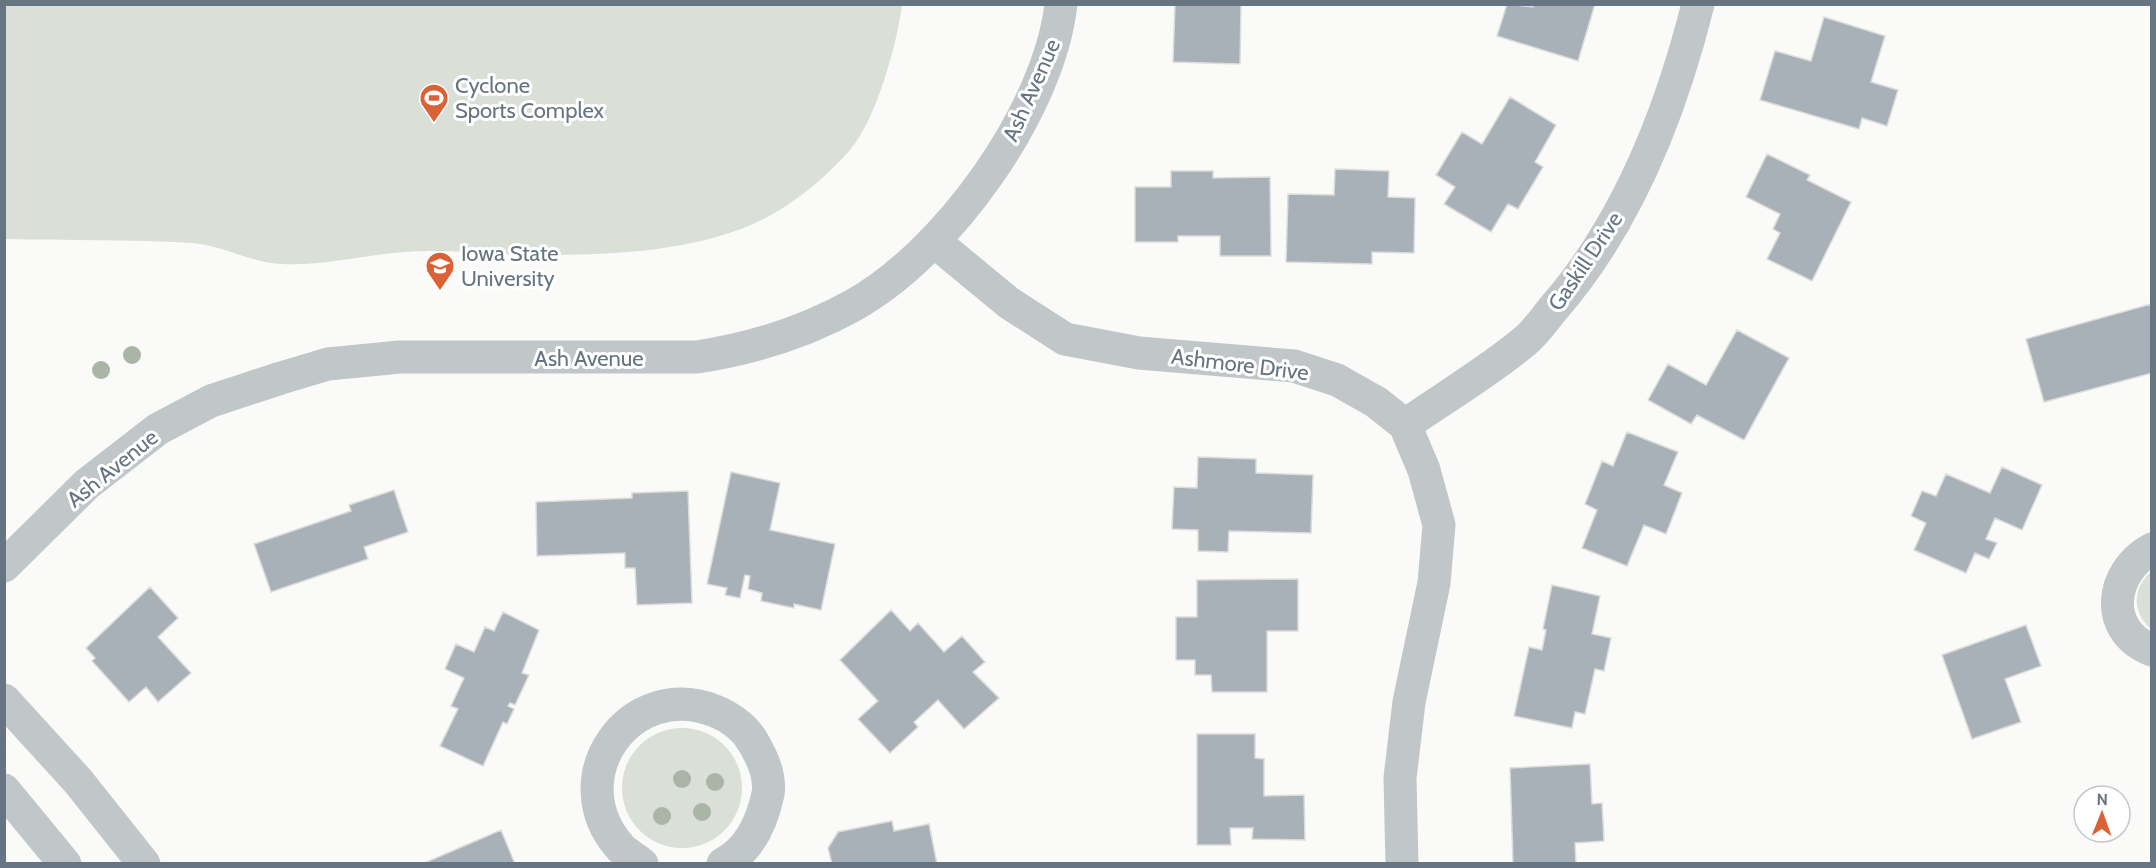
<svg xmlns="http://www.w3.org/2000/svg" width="2156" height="868" font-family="Cabin,sans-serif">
<rect width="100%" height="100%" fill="#fafaf8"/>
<path fill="#dadfd7" d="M5,4H902V5C897,44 876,120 850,150C822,182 782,214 741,229C679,252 607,255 541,255C505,255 468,251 432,251C381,250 333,266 282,264C251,263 222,245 192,243C130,239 67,241 5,239Z
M2151,572V629C2132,613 2132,588 2151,572Z
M622 788a60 60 0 1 1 120 0a60 60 0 1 1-120 0Z"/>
<path fill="#a8b1b7" stroke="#dcdcda" stroke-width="1.5" d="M1175,4H1241L1240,64L1173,62Z
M1507,4L1533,7V4H1595L1578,61L1497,36Z
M1824,17L1885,36L1871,82L1898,90L1887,126L1862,118L1859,129L1760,100L1775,51L1811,61Z
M1510,97L1556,125L1535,162L1543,167L1518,209L1508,204L1491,232L1444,204L1455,187L1436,175L1462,132L1482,144Z
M1767,154L1810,175L1807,180L1851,202L1812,281L1767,259L1780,233L1773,229L1780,214L1746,197Z
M1335,169L1389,171L1388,197L1415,198L1414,253L1372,252V264L1286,262L1288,194L1334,195Z
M1171,171H1213V178L1270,177L1271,256H1220V236H1178V242H1135V187H1171Z
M2151,304L2152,373L2044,402L2026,339Z
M1737,330L1789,358L1744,440L1697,415L1691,424L1648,400L1668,364L1706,385Z
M1627,432L1678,452L1664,485L1682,493L1666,534L1644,525L1627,566L1582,548L1597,510L1585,504L1602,461L1613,466Z
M1198,457L1256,459V473L1313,475L1311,533L1229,531L1228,552L1198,551V530L1172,529L1174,487L1197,488Z
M2002,467L2042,485L2022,530L1995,518L1986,539L1997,543L1989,559L1975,553L1966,573L1914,550L1926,523L1911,516L1922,491L1936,496L1946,474L1990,493Z
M731,472L780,483L770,530L835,544L821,610L794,604V608L761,601L762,593L748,589L750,576L745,575L740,598L725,595L727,588L707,584Z
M394,490L408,532L364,547L368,559L271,592L254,544L351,511L349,505Z
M688,491L692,603L637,605L635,568H625V553L537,556L536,502L632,498V493Z
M1298,579V631H1267V692H1212L1211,675H1195V660H1176V617H1197V580Z
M1552,585L1600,596L1592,634L1611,638L1604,671L1595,669L1585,714L1575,712L1572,728L1514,716L1529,647L1542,650L1546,630L1543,629Z
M150,587L178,618L158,637L191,673L158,702L146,687L129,702L92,661L95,658L86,648Z
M891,610L910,631L918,623L944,652L962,636L985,662L973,672L999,698L964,729L938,700L914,722L918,727L890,753L858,719L878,701L840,660Z
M503,612L539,630L522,673L529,675L515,705L510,703L508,706L514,709L507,724L503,722L483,766L440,746L458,709L451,706L464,678L445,669L456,644L474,652L485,627L494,631Z
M2026,625L2041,666L2005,679L2021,722L1972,739L1942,655Z
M1197,734H1255V758L1264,759V796L1304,795L1305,840L1252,839L1253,828H1230L1231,845H1197Z
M1590,764L1592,804L1602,803L1604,841L1575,843L1576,864H1513L1510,768Z
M892,821L894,831L929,824L937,864H832L828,848L838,832Z
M501,830L515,864H422Z"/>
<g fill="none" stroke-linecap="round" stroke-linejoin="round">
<path stroke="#c1c6c9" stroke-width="33" d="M934,241L1009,303L1065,339L1139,353L1294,366L1337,380L1376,402L1405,425L1424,470L1439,525L1434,583L1409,702L1400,778L1402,864
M1405,425C1445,397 1488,372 1525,341C1535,333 1544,320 1552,310C1626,226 1671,112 1698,4
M2152,549C2110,571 2102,631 2152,650
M4,566L87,484L158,429L211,401L281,378L328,364L400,357H697C749,349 805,332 852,306C945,255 1049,112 1061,4
M4,700L78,781L144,864
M4,790L65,864
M642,864C635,858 626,854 620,847C559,778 630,677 715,711C730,717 745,728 753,742C762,757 771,776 768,794C762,822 750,850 723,864"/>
</g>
<g fill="#aab4a7">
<circle cx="132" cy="355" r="9"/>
<circle cx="101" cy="370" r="9"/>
<circle cx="682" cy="779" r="9"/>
<circle cx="715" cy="782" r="9"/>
<circle cx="702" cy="812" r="9"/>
<circle cx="662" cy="816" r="9"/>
</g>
<defs>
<g id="stadium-pin" transform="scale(1.5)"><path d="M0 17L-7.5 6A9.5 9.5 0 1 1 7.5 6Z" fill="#db6136" stroke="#fff"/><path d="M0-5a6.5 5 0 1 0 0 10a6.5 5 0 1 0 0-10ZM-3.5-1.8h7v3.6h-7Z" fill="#fff"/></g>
<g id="university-pin" transform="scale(1.5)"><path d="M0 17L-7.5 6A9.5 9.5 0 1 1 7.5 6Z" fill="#db6136" stroke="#fff"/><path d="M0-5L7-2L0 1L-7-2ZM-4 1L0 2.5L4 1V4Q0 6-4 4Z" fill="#fff"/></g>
</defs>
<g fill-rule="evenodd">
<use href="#stadium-pin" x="434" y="98"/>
<use href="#university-pin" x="440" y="266"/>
</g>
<g text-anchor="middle" stroke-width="6" stroke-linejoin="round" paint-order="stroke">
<g font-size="22" fill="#667581" stroke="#fff" text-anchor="start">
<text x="455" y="93">Cyclone<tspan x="455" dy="25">Sports Complex</tspan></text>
<text x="461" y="261">Iowa State<tspan x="461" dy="25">University</tspan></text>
</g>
<g font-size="22" fill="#667581" stroke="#fff">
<text transform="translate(1031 90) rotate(-66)" y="8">Ash Avenue</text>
<text transform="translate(1585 261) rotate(-56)" y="8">Gaskill Drive</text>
<text x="589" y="366">Ash Avenue</text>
<text transform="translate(1240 364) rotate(7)" y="8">Ashmore Drive</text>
<text transform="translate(112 468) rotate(-39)" y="8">Ash Avenue</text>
</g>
</g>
<rect width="2156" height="868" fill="none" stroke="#667581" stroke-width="12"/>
<g transform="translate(2102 814) rotate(1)"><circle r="28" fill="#ffffff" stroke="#c2c8cd" stroke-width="1.5"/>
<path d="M0-4.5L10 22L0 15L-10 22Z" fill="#db6136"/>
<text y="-9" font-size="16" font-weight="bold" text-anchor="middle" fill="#667581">N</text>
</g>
</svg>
